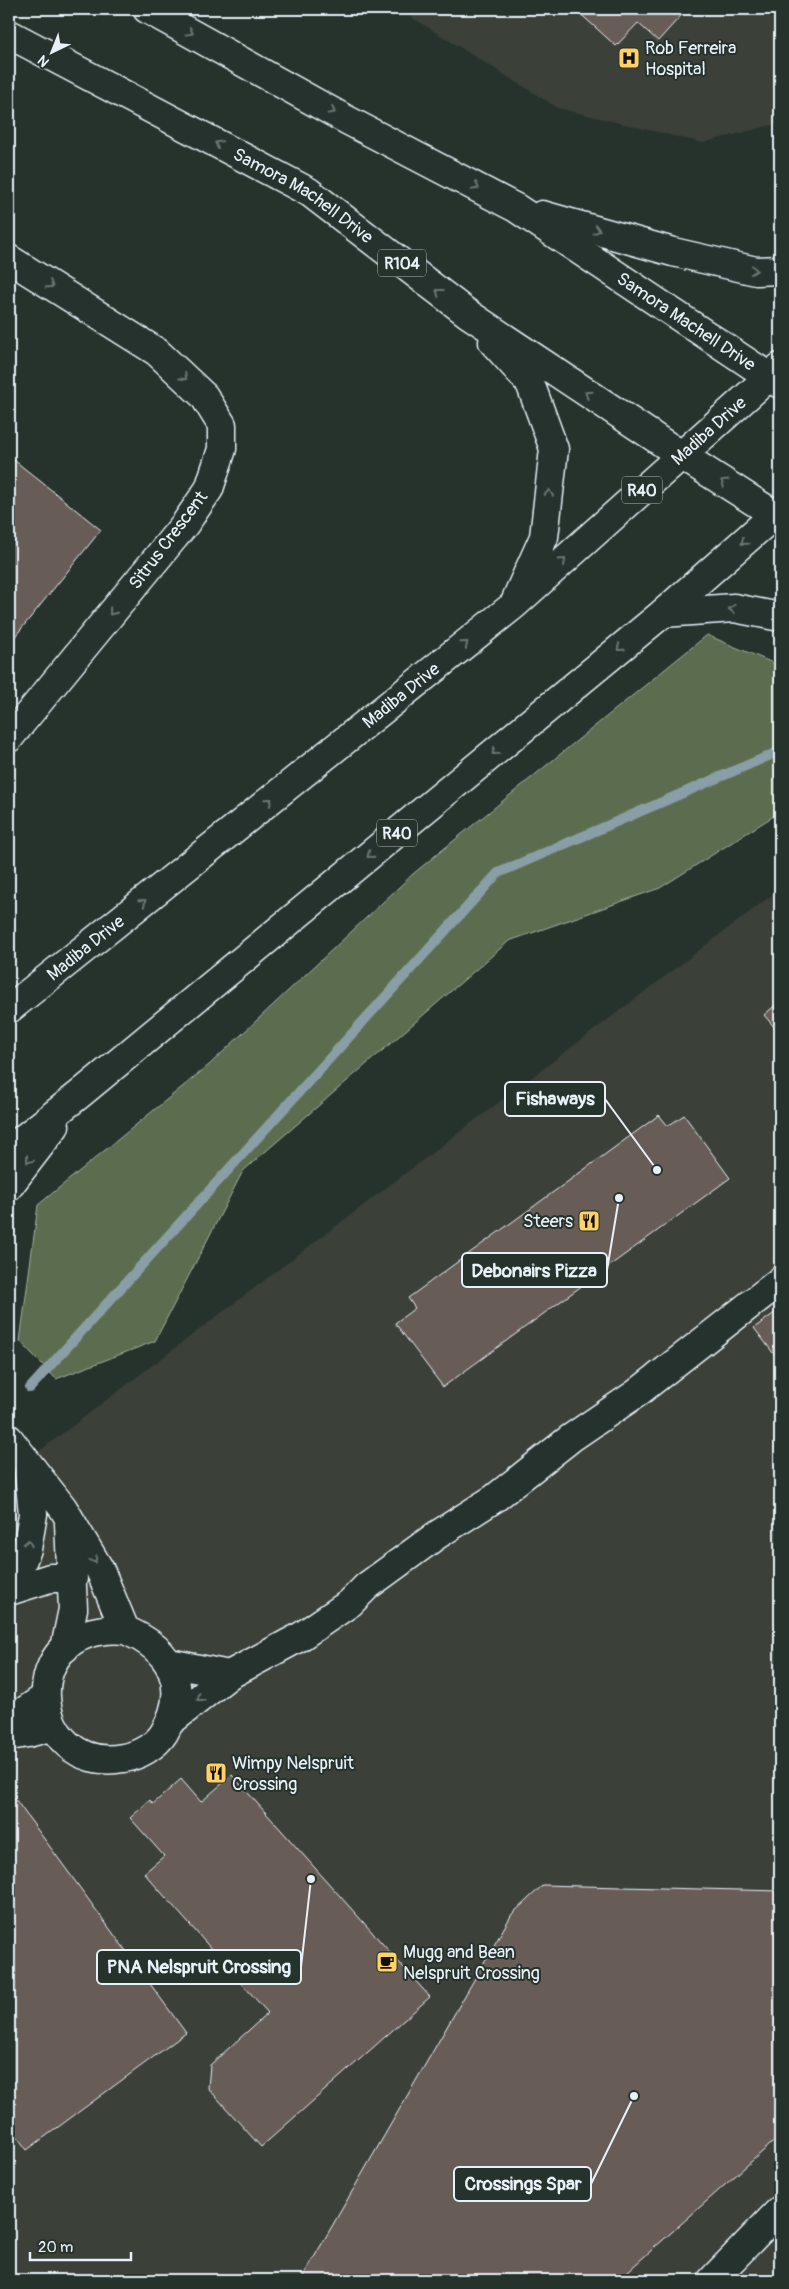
<svg xmlns="http://www.w3.org/2000/svg" width="789" height="2289" font-family="Pangolin,sans-serif">
<rect width="100%" height="100%" fill="#26332d"/>
<filter id="ink" filterUnits="userSpaceOnUse"><feTurbulence type="fractalNoise" baseFrequency=".02" numOctaves="2"/><feDisplacementMap in="SourceGraphic" scale="10" xChannelSelector="R" yChannelSelector="G"/><feConvolveMatrix kernelMatrix="1 2 1 2 8 2 1 2 1" color-interpolation-filters="sRGB"/></filter>
<g filter="url(#ink)">
<path fill="#3a4039" d="M398,9H780V123L703,143L558,108Z
M780,889V2275L775,2280H9V1474Z"/>
<path fill="#5b6d50" stroke="#a2afa4" d="M707,635L780,666V812L660,888L509,941L243,1171L155,1341L56,1379L20,1341L38,1205L209,1065L414,873Z"/>
<g fill="none" stroke-linecap="round" stroke-linejoin="round">
<path stroke="#899ea6" stroke-width="10" d="M30,1388L498,873L780,751"/>
</g>
<path fill="#685d56" stroke="#e8f1f8" d="M575,9H687L658,41L638,23L616,46Z
M9,456L101,530L9,644Z
M780,1001V1034L764,1015Z
M659,1115L668,1126L684,1115L730,1178L443,1387L395,1323L415,1308L408,1298Z
M780,1309V1362L754,1328Z
M232,1775L430,1997L261,2147L208,2088L210,2065L268,2013L144,1873L164,1856L130,1818L150,1800L153,1804L181,1779L201,1802Z
M15,1799L186,2033L27,2150L9,2126V1804Z
M543,1885L780,1891V2136L618,2280H301L512,1914Z"/>
<g fill="none" stroke-linecap="round" stroke-linejoin="round">
<g stroke="#e8f1f8" stroke-width="31">
<path id="minor" d="M9,259L157,352L204,396L222,425V449L209,489L185,524L9,738
M9,1439L63,1508L100,1570L125,1630C172,1649 191,1687 164,1733C156,1746 138,1756 123,1758C29,1776 11,1621 125,1630
M11,1589L27,1549L33,1514L28,1464
M9,1591L50,1578H73
M65,1648L73,1609L69,1523
M169,1663L229,1675
M171,1721L229,1675L300,1637L350,1603L367,1586L437,1535L495,1498L571,1438L637,1393L780,1281
M9,1727L20,1714L45,1697
M9,1736L28,1733L53,1726
M712,2280L780,2210"/>
</g>
<g stroke="#e8f1f8" stroke-width="31">
<g id="major">
<path id="s1" d="M147,9L347,120L516,208L780,384"/>
<path id="s2" d="M9,34L309,192L467,313L681,455L780,518"/>
<path d="M542,215L673,252L756,271L780,270"/>
<path d="M493,342L530,383L554,449L544,537L517,597"/>
<path d="M663,613L734,608L780,617"/>
<path id="s3" d="M9,1009L514,605L780,367"/>
<path d="M9,1150L80,1094L663,613L780,510"/>
<path d="M9,1186L55,1126"/>
</g>
</g>
<use href="#minor" stroke="#26332d" stroke-width="28"/>
<use href="#major" stroke="#26332d" stroke-width="28"/>
</g>
<defs><path id="oneway-chevron" d="M-2-3.5L2.5 0L-2 3.5" fill="none" stroke-width="1.6" stroke-linecap="round" stroke-linejoin="round" transform="scale(1.25)"/></defs>
<g stroke="#6a7674">
<use href="#oneway-chevron" transform="translate(190 32) rotate(29)"/>
<use href="#oneway-chevron" transform="translate(332 111) rotate(29)"/>
<use href="#oneway-chevron" transform="translate(218 144) rotate(-152)"/>
<use href="#oneway-chevron" transform="translate(476 187) rotate(27)"/>
<use href="#oneway-chevron" transform="translate(597 230) rotate(16)"/>
<use href="#oneway-chevron" transform="translate(754 270) rotate(7)"/>
<use href="#oneway-chevron" transform="translate(50 285) rotate(32)"/>
<use href="#oneway-chevron" transform="translate(439 292) rotate(-143)"/>
<use href="#oneway-chevron" transform="translate(184 377) rotate(43)"/>
<use href="#oneway-chevron" transform="translate(588 394) rotate(-146)"/>
<use href="#oneway-chevron" transform="translate(724 482) rotate(-148)"/>
<use href="#oneway-chevron" transform="translate(549 493) rotate(-83)"/>
<use href="#oneway-chevron" transform="translate(744 542) rotate(139)"/>
<use href="#oneway-chevron" transform="translate(563 561) rotate(-42)"/>
<use href="#oneway-chevron" transform="translate(732 609) rotate(-178)"/>
<use href="#oneway-chevron" transform="translate(112 612) rotate(129)"/>
<use href="#oneway-chevron" transform="translate(465 644) rotate(-39)"/>
<use href="#oneway-chevron" transform="translate(620 648) rotate(141)"/>
<use href="#oneway-chevron" transform="translate(495 752) rotate(141)"/>
<use href="#oneway-chevron" transform="translate(269 801) rotate(-39)"/>
<use href="#oneway-chevron" transform="translate(370 855) rotate(141)"/>
<use href="#oneway-chevron" transform="translate(143 902) rotate(-39)"/>
<use href="#oneway-chevron" transform="translate(29 1160) rotate(128)"/>
<use href="#oneway-chevron" transform="translate(28 1543) rotate(-79)"/>
<use href="#oneway-chevron" transform="translate(94 1560) rotate(59)"/>
<use href="#oneway-chevron" transform="translate(200 1698) rotate(142)"/>
</g>
</g>
<defs>
<g id="hospital-square" transform="scale(1.125)"><rect x="-9" y="-9" width="18" height="18" rx="4" fill="#ffd166" stroke="#26332d"/><path d="M-5-5h3v3.5h4V-5h3V5h-3V1.5h-4V5h-3Z" fill="#111"/></g>
<g id="restaurant-square" transform="scale(1.125)"><rect x="-9" y="-9" width="18" height="18" rx="4" fill="#ffd166" stroke="#26332d"/><path d="M-5-6h1v4h1v-4h1v4h1v-4h1v5L-1.5 .5V6h-2V.5L-5-1ZM5-6V6H3V1.5H1.5Q1.5-4 5-6Z" fill="#111"/></g>
<g id="cafe-square" transform="scale(1.125)"><rect x="-9" y="-9" width="18" height="18" rx="4" fill="#ffd166" stroke="#26332d"/><path d="M-5.5-4.5H6V0H3Q3 3.5 0 3.5H-2.5Q-5.5 3.5-5.5 0ZM3-3.2v2h1.7v-2ZM-6 4.5H4V6H-6Z" fill="#111"/></g>
</defs>
<g fill-rule="evenodd">
<use href="#hospital-square" x="629" y="58"/>
<use href="#restaurant-square" x="589" y="1221"/>
<use href="#restaurant-square" x="216" y="1773"/>
<use href="#cafe-square" x="387" y="1962"/>
</g>
<g text-anchor="middle" stroke-width="4" stroke-linejoin="round" paint-order="stroke">
<g fill="#26332d" stroke="#aeb8bb" stroke-width="1">
<rect x="378" y="249.5" width="48" height="27" rx="4"/>
<rect x="622" y="476.5" width="40" height="27" rx="4"/>
<rect x="377" y="819.5" width="40" height="27" rx="4"/>
</g>
<g font-size="16" font-weight="bold" fill="#e8f1f8">
<text x="402" y="269">R104</text>
<text x="642" y="496">R40</text>
<text x="397" y="839">R40</text>
</g>
<g font-size="18" fill="#e8f1f8" stroke="#26332d" text-anchor="start">
<text x="645" y="54">Rob Ferreira<tspan x="645" dy="21">Hospital</tspan></text>
<text x="573" y="1227" text-anchor="end">Steers</text>
<text x="232" y="1769">Wimpy Nelspruit<tspan x="232" dy="21">Crossing</tspan></text>
<text x="403" y="1958">Mugg and Bean<tspan x="403" dy="21">Nelspruit Crossing</tspan></text>
</g>
<g font-size="18" fill="#e8f1f8" stroke="#26332d">
<text dy="6" stroke="none"><textPath href="#s2" startOffset="336">Samora Machell Drive</textPath></text>
<text dy="6" stroke="none"><textPath href="#s1" startOffset="624">Samora Machell Drive</textPath></text>
<text dy="6" stroke="none"><textPath href="#s3" startOffset="908">Madiba Drive</textPath></text>
<text transform="translate(168 540) rotate(-53)" y="6">Sitrus Crescent</text>
<text dy="6" stroke="none"><textPath href="#s3" startOffset="502">Madiba Drive</textPath></text>
<text dy="6" stroke="none"><textPath href="#s3" startOffset="98">Madiba Drive</textPath></text>
</g>
</g>
<path fill="none" stroke="#e8f1f8" stroke-width="2" d="M657 1170L605 1099M619 1198L607 1270M311 1879L301 1967M634 2096L591 2184"/>
<g fill="#e8f1f8" stroke="#26332d" stroke-width="2">
<circle cx="657" cy="1170" r="5"/>
<circle cx="619" cy="1198" r="5"/>
<circle cx="311" cy="1879" r="5"/>
<circle cx="634" cy="2096" r="5"/>
</g>
<g fill="#26332d" stroke="#e8f1f8" stroke-width="2">
<rect x="505" y="1082" width="100" height="34" rx="5"/>
<rect x="462" y="1253" width="145" height="34" rx="5"/>
<rect x="97" y="1950" width="204" height="34" rx="5"/>
<rect x="454" y="2167" width="137" height="34" rx="5"/>
</g>
<g font-size="19" text-anchor="middle" font-weight="bold" fill="#e8f1f8">
<text x="555" y="1105">Fishaways</text>
<text x="534" y="1277">Debonairs Pizza</text>
<text x="199" y="1973">PNA Nelspruit Crossing</text>
<text x="523" y="2190">Crossings Spar</text>
</g>
<rect width="789" height="2289" fill="none" stroke="#26332d" stroke-width="30"/>
<rect x="15" y="15" width="759" height="2259" fill="none" stroke="#e8f1f8" stroke-width="2" filter="url(#ink)"/>
<g transform="translate(52 52) rotate(223)" stroke="#26332d" stroke-width="4" paint-order="stroke">
<path d="M0-4L9 19L0 12L-9 19Z" fill="#e8f1f8"/>
<text y="-8" font-size="14" font-weight="bold" text-anchor="middle" fill="#e8f1f8">N</text>
</g>
<path d="M30 2252v8h101v-8" fill="none" stroke="#e8f1f8" stroke-width="2.5"/>
<text x="38" y="2252" font-size="15" fill="#e8f1f8" stroke="#26332d" stroke-width="4" paint-order="stroke">20 m</text>
</svg>
